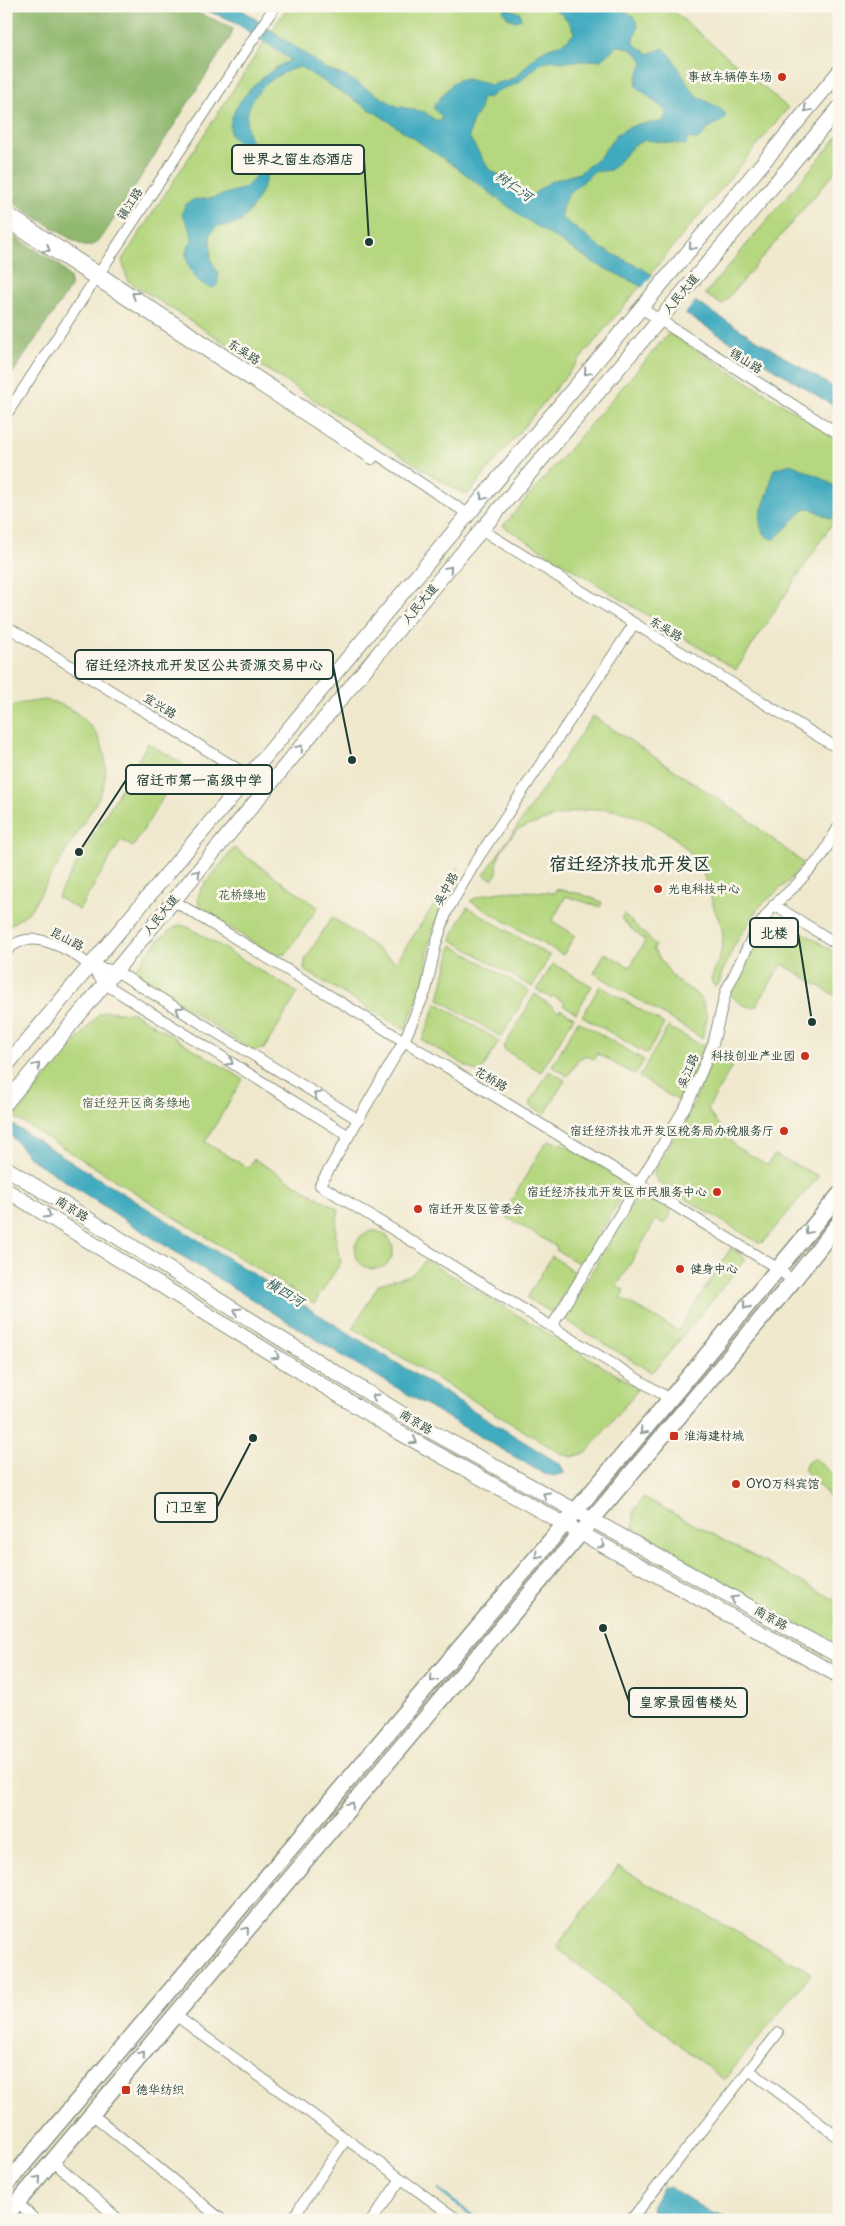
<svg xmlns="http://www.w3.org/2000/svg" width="845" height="2226" font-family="'Playpen Sans','LXGW WenKai TC',sans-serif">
<rect width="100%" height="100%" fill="#fbf7ec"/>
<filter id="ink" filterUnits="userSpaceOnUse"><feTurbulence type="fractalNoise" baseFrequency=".02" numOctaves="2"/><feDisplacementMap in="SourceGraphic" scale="10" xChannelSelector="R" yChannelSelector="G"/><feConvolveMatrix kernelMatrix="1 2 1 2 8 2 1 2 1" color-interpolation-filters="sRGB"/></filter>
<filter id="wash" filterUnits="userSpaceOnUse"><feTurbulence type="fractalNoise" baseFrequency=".0096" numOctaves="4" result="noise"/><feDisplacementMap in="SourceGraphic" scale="20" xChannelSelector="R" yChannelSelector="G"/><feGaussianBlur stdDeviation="1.12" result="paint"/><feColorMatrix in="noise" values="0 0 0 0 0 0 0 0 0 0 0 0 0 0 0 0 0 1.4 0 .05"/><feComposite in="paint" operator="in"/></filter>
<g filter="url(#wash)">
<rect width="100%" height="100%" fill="#f0e8cd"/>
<path fill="#b5d77f" stroke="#6a8a5a" d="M288,6H667L788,108L468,494L454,489L128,281L122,260Z
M839,135V167L722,305L705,294Z
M669,333L839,439V513L736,670L503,526Z
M45,700C92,709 120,754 98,799L29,912L6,928V710L17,704Z
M593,716L745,817L803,863L789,881L759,907L734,946L722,973L719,984L714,986L711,980C716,965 723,953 723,937C723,927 717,917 714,908C709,891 704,869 692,855C672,830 635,811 603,809C574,808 546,820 519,829C512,835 502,847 499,856C495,865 501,873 492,879L484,875Z
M148,743L183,764L133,847L121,840L79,910L57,897Z
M234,848L318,907L286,954L274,955L209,915L199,905L198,898L201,889Z
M459,867L435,926L429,944L425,981L405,1030L304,970L305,960L332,917L396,962Z
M556,889L581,894L602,902L600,907L566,896L552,921L575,935L563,955L470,901C491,888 531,891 555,893Z
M467,907L550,956L532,987L452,940L457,926Z
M624,914L656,945L653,949L675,980L693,991L702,1000L707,1018L702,1038L594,973L605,953L630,967L645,941L621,919Z
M781,922L789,924L839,955V998L782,964L756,1006C748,1010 735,1001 730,993L761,931L768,926Z
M181,925L190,928L298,993L264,1049L252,1050L132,974C145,957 160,932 181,925Z
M452,945L529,991L501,1037L439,999Z
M553,964L592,986L576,1013L563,1005L564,1002L553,996L551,998L537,990Z
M600,986L664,1024L647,1054L582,1016Z
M535,994L559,1012L560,1009L574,1017L541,1072L503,1049Z
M437,1003L499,1041L480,1074L422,1040Z
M105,1011L134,1013L243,1079L205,1142L248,1168L254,1159L339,1210C334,1228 335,1244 341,1262L314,1304L14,1117L98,1015Z
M578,1021L644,1060L635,1075L597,1053L594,1059L586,1055L579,1059L568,1076L552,1066Z
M668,1027L701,1045L705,1043L688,1087L680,1102L639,1077Z
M717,1058H723L733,1064L708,1109L710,1114L736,1147L768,1165L774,1155L819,1176L763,1242L759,1243L659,1183L654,1175L655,1170L693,1105L711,1062Z
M549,1071L565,1080L545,1114L529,1105Z
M549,1141L561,1143L624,1179L628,1185L584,1260L580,1264L556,1250L557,1247L503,1215L544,1145Z
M640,1191L669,1208L670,1214L664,1224L656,1220L617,1286L625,1291L621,1298L678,1331L731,1248L742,1255L745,1260L655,1370L651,1372L567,1321L565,1316Z
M355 1250a19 19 0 1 1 38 0a19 19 0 1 1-38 0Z
M552,1256L576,1273L553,1313L527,1298Z
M426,1260L637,1387L636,1392L587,1452L573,1457L562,1454L353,1328L379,1284L411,1275Z
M814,1458L839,1480V1506L804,1470L807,1463Z
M643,1497L839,1602V1647L634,1532L633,1513Z
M618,1867L812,1973L724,2080L556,1947Z"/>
<path fill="#90b86e" stroke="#587a51" d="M6,6H182L233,28L231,36L101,239L91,246H84L74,241L6,198Z
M6,231L59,265L70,278V288L6,383Z"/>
<path fill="#3faabf" stroke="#2f747a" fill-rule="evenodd" d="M195,6H237L326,69L347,77L396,106L425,112L435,120H442L441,116L434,109V105C459,77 452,74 491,85C498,82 506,82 513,78C524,72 530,59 541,52C554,44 563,47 574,33C570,20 561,12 548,6C570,6 627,0 637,22C640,30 633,36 634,44L649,54L663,48C675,56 683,79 693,92C701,101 716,104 725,113V119L709,128L698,140L688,138L686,145L645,140L634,145L611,170L593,172C577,190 563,190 561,217L601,248L643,269L839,391V409L637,284L596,264L522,217L456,167L379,115L300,67C270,74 238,101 249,135C253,147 265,156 267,169C269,182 252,211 242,220C235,226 226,226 217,226L210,234L211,260L218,273V283L214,288C199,287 186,268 186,253C186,248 191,244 192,239C192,230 185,221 182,213L186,204L193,200L212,198L245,188L253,180L259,171L257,163L250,154L231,136C223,106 267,70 291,60L233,21ZM617,46C628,46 639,52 643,63L637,77L636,86L666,111L667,115L662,122L638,124L628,128L617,134L599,158L579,173L551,181L532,195L489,169L469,137L472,123L480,109L481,98L490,97L499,90L517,84L540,64L551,60L561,62L601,60Z
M506,7L520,13L521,19L516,21L508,18L503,11Z
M791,464L822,478L839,489V508L832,519L810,508L804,510L775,539H771C752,528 762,509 768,493C771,485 770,476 774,469Z
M11,1124L560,1464L565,1473L554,1476L544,1474L346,1358L137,1228L30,1158L8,1132Z
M663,2187H670L708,2211L732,2220H660L653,2215L651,2207Z"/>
<path fill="#f0e8cd" d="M654,273L696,300L684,315L642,288Z"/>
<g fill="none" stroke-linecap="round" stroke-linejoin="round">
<path stroke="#3faabf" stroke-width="2.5" d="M438,2190L478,2220"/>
</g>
</g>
<g filter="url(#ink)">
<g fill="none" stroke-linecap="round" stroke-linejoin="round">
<g stroke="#889280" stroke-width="12">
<path id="minor" d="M6,211L468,514
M6,222L372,459
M641,308L839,434
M6,415L275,6
M482,530L839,749
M634,624L478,858L447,911L436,944L426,990L404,1041L320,1185L670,1399
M6,626L249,776
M174,901L777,1268L793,1281
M774,905L839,945
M6,952C28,925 69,948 90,966C95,971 100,978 105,984L349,1136
M89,966L116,971L359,1120
M552,1326L690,1099L713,1044L726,991L757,928L774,905L795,886L822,856L839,826
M175,2015L458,2220
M749,2070L839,2138
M92,2114L222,2220
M53,2161L119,2220
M18,2203L35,2220
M300,2220L295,2215L346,2139
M372,2220L401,2179
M631,2220L778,2033"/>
</g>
<g stroke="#889280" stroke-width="16">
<path id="major" d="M6,1066L839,72
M6,1103L440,579L839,108
M6,1168L420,1425L839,1656
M6,1190L400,1433L839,1676"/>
</g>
<g stroke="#889280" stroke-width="18">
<path id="highway" d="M6,2185L670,1399L839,1195
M6,2216L793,1281L839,1223"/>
</g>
<use href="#minor" stroke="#fff" stroke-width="10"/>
<use href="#major" stroke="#fff" stroke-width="14"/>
<use href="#highway" stroke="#fff" stroke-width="15"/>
</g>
<defs><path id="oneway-chevron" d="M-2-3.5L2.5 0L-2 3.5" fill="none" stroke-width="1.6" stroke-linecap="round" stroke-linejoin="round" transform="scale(1.25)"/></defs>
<g stroke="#8f9e9a">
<use href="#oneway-chevron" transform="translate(807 109) rotate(130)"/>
<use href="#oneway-chevron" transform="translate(692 247) rotate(130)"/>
<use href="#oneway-chevron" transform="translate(47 249) rotate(33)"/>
<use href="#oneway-chevron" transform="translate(135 295) rotate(-147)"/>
<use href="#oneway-chevron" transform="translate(587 372) rotate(130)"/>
<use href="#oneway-chevron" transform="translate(483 497) rotate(130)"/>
<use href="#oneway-chevron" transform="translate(449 569) rotate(-50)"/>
<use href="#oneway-chevron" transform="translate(300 748) rotate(-50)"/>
<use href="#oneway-chevron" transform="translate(197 873) rotate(-50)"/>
<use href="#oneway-chevron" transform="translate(179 1010) rotate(-148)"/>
<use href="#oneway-chevron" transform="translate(230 1062) rotate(32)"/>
<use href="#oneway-chevron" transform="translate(37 1066) rotate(-50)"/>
<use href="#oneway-chevron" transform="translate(317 1095) rotate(-149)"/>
<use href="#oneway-chevron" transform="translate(48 1215) rotate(31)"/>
<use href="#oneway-chevron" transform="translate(808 1231) rotate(130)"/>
<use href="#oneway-chevron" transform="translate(746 1306) rotate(129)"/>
<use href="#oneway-chevron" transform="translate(237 1311) rotate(-148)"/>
<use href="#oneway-chevron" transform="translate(276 1356) rotate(32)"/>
<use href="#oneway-chevron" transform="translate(375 1397) rotate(-148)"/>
<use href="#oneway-chevron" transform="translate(643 1431) rotate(131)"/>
<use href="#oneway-chevron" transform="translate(414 1441) rotate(29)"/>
<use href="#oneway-chevron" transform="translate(546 1495) rotate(-151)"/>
<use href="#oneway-chevron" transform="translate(602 1545) rotate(29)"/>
<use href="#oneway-chevron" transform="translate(538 1555) rotate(130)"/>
<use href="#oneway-chevron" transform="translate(734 1599) rotate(-151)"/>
<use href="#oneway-chevron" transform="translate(433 1679) rotate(130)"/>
<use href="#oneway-chevron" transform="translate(351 1805) rotate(-50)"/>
<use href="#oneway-chevron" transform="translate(246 1930) rotate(-50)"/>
<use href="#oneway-chevron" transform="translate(142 2054) rotate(-50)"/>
<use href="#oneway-chevron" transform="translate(38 2179) rotate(-49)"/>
</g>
</g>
<g fill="#c8321e" stroke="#fbf7ec" stroke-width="2">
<circle cx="782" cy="77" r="5"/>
<circle cx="658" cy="889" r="5"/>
<circle cx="805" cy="1056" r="5"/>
<circle cx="784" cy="1131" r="5"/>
<circle cx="717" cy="1192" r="5"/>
<circle cx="418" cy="1209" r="5"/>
<circle cx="680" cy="1269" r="5"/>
<rect x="669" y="1431" width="10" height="10" rx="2.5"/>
<circle cx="736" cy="1484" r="5"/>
<rect x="121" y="2085" width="10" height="10" rx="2.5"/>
</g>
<g text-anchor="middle" stroke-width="5" stroke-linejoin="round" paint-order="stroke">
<g font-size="12" fill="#1f3d34" stroke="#fbf7ec" text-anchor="start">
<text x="772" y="81" text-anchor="end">事故车辆停车场</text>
<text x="668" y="893">光电科技中心</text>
<text x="795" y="1060" text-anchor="end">科技创业产业园</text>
<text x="774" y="1135" text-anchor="end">宿迁经济技术开发区税务局办税服务厅</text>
<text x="707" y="1196" text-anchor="end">宿迁经济技术开发区市民服务中心</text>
<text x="428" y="1213">宿迁开发区管委会</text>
<text x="690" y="1273">健身中心</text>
<text x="684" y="1440">淮海建材城</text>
<text x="746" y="1488">OYO万科宾馆</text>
<text x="136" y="2094">德华纺织</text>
</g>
<g font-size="12" fill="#1f3d34" stroke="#fbf7ec">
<text transform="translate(130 204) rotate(-57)" y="4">镇江路</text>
<text transform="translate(681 294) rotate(-50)" y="4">人民大道</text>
<text transform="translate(244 352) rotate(33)" y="4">东吴路</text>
<text transform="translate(746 361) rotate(32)" y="4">锡山路</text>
<text transform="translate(420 604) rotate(-50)" y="4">人民大道</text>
<text transform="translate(666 629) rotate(31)" y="4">东吴路</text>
<text transform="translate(160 706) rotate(32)" y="4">宜兴路</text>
<text transform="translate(446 889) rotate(-61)" y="4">吴中路</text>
<text transform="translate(161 915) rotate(-51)" y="4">人民大道</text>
<text transform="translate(67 939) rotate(28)" y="4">昆山路</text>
<text transform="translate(688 1071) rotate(-67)" y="4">吴江路</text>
<text transform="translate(491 1079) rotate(31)" y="4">花桥路</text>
<text transform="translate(72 1209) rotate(32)" y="4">南京路</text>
<text transform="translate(416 1422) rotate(31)" y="4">南京路</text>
<text transform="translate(771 1618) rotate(29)" y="4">南京路</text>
</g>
<g font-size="12" fill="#3d5c43" stroke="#fbf7ec">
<text x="242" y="899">花桥绿地</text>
<text x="136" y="1107">宿迁经开区商务绿地</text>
</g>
<g font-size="14" font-style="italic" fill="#295e5e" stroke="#fbf7ec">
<text transform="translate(514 186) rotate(35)" y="5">树仁河</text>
<text transform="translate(285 1292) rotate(32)" y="5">横四河</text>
</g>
<g font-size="18" font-weight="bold" fill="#1f3d34" stroke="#fbf7ec">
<text x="630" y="870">宿迁经济技术开发区</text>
</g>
</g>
<path fill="none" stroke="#1f3d34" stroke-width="2" d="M369 242L364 159M352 760L333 665M79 852L126 780M812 1022L798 933M253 1438L217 1507M603 1628L629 1702"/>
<g fill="#1f3d34" stroke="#fbf7ec" stroke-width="2">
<circle cx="369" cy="242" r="5"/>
<circle cx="352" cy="760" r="5"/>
<circle cx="79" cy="852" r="5"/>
<circle cx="812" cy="1022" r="5"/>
<circle cx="253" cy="1438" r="5"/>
<circle cx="603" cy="1628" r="5"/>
</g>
<g fill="#fbf7ec" stroke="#1f3d34" stroke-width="2">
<rect x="232" y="145" width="132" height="29" rx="5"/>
<rect x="75" y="650" width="258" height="29" rx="5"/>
<rect x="126" y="765" width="146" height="29" rx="5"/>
<rect x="750" y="918" width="48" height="29" rx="5"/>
<rect x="155" y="1493" width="62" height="29" rx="5"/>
<rect x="629" y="1688" width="118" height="29" rx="5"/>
</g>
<g font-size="14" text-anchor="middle" font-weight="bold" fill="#1f3d34">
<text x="298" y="164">世界之窗生态酒店</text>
<text x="204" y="670">宿迁经济技术开发区公共资源交易中心</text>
<text x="199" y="785">宿迁市第一高级中学</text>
<text x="774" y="938">北楼</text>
<text x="186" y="1512">门卫室</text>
<text x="688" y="1707">皇家景园售楼处</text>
</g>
<rect width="845" height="2226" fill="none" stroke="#fbf7ec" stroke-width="25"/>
</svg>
